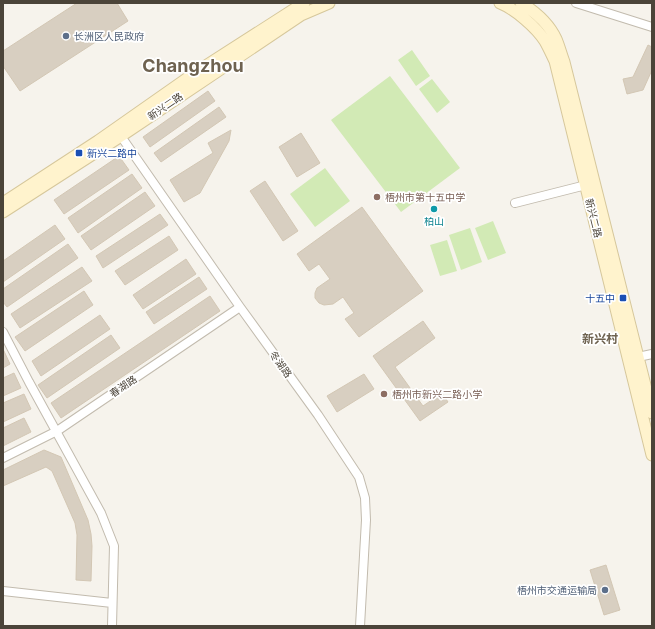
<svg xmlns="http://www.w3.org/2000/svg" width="655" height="629" font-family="Inter,'Noto Sans SC',sans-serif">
<rect width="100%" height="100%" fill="#f6f3ec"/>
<path fill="#d2eab5" d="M412,50L430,76L416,86L398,60Z
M390,76L460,168L401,212L331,120Z
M432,79L450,102L437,113L419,89Z
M325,168L350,201L315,227L290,194Z
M493,221L506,253L488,260L475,228Z
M470,228L482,262L461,270L449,235Z
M447,240L457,271L440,276L430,245Z"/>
<path fill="#d8cfc1" stroke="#d3c7b4" d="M77,3H117L128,21L20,91L3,66V51Z
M648,45L652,47V70L643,90L627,94L623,79L633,77Z
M208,91L215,101L150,147L143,137Z
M219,107L226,117L161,162L154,153Z
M231,130L229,141L200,193L184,202L170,180L213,153L208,143Z
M301,133L320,163L297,177L279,147Z
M119,156L129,170L64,214L54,200Z
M132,174L142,188L78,233L68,218Z
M265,181L298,231L283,241L250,191Z
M145,192L155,206L91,250L81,236Z
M362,207L423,291L359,337L345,319L354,313L343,297L333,304L324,305L319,303L315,298V293L317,288L330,279L319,264L309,271L297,254Z
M160,214L168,225L103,268L96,256Z
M55,225L65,239L3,282V261Z
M169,236L178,250L125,285L115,271Z
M68,244L78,258L7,307L3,302V289Z
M186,259L196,274L143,309L133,295Z
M82,267L92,281L20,328L11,314Z
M199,277L207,289L154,324L146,312Z
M84,291L93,305L25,351L15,337Z
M210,296L220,311L61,418L51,403Z
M100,315L110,329L41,376L32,361Z
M423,321L435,338L395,367L423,406L442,393L448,402L420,421L373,356Z
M111,335L120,348L47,398L38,385Z
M3,349L10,364L3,368Z
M14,373L21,388L3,396V378Z
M364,374L374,389L337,412L327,396Z
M24,394L31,409L3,422V403Z
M24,418L31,432L3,446V428Z
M44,450L61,457L88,520L91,534L92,546L91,581L76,580L77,535L75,523L52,471L46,467L3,486V470Z
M606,565L620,610L604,615L590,570Z"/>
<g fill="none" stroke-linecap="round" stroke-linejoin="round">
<g stroke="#c2bbae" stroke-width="10">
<path id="minor" d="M576,3L652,27
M118,132L240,307L318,415L359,477L365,498L366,520L360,626
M515,203L586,185
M3,332L29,382L101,513L114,546L112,626
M638,357L652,354
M3,458L57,431L240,307
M3,591L112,603"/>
</g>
<g stroke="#d6c79b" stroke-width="13">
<path id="secondary" d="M500,3C515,9 536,27 545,41C549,48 552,55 555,61L652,455
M521,3C534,11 549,24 556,39C559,46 561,54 564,62L652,413
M3,203L98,141L195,73L304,3
M3,212L121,136L301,15L329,3"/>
</g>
<use href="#minor" stroke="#fff" stroke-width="8"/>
<use href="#secondary" stroke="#fff3cd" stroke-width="11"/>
</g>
<g fill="#5c6f8a" stroke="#fff" stroke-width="1.5">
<circle cx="66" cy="36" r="4"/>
<circle cx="605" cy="590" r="4"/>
</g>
<g fill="#1a4fb4" stroke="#fff" stroke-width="1.5">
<rect x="75" y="149" width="8" height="8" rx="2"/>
<rect x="619" y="294" width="8" height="8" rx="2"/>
</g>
<g fill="#8d6e63" stroke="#fff" stroke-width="1.5">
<circle cx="377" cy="197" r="4"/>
<circle cx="384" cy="394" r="4"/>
</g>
<circle fill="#0f9aa8" stroke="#fff" stroke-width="1.5" cx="434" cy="209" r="4"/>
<g text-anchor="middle" stroke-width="3.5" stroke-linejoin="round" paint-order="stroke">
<g font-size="10" fill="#4e5e75" stroke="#fff" text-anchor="start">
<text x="74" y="40">长洲区人民政府</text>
<text x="597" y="594" text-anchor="end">梧州市交通运输局</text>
</g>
<g font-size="10" fill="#4b4439" stroke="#fff">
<text transform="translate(165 106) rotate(-34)" y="4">新兴二路</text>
<text transform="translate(594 218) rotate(76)" y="4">新兴二路</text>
<text transform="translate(281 364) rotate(54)" y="4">冬湖路</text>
<text transform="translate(123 386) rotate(-34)" y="4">春湖路</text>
</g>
<g font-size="10" fill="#164399" stroke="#fff" text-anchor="start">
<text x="87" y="157">新兴二路中</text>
<text x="615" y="302" text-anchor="end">十五中</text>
</g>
<g font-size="10" fill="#785e54" stroke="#fff" text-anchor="start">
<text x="385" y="201">梧州市第十五中学</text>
<text x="392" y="398">梧州市新兴二路小学</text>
</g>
<g font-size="10" fill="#0d838f" stroke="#fff">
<text x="434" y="225">柏山</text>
</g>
<g font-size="12" font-weight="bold" fill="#6e6250" stroke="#fff">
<text x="600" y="343">新兴村</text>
</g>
<g font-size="18" font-weight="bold" fill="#6e6250" stroke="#fff">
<text x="193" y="72">Changzhou</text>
</g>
</g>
<rect width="655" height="629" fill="none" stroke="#4b4439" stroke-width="8"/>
</svg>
